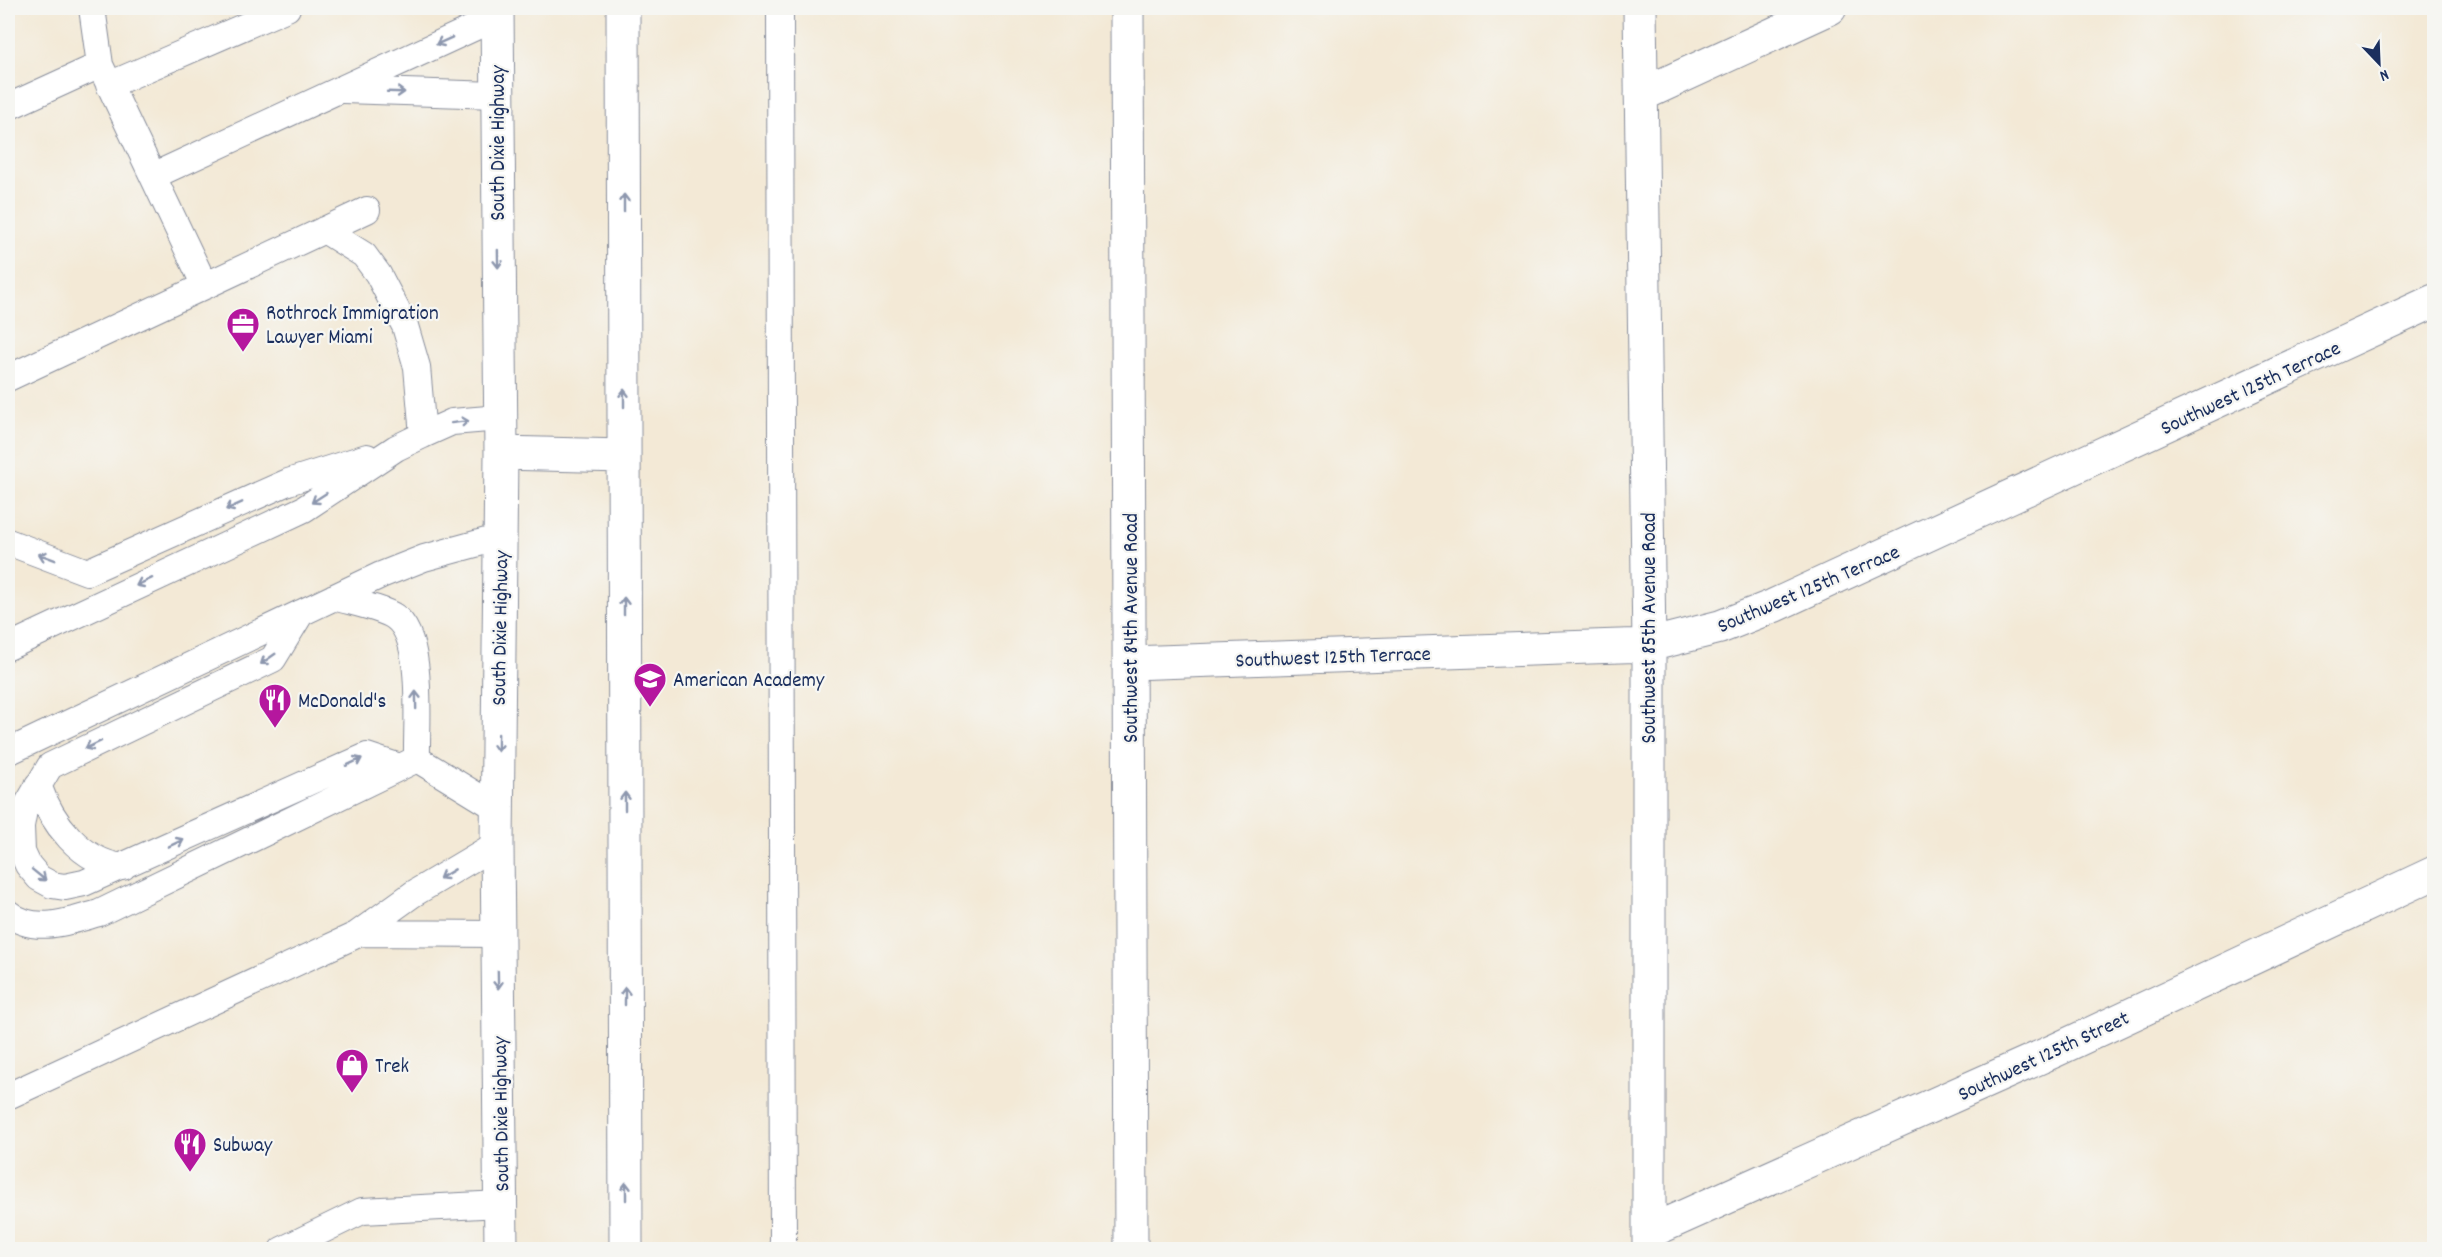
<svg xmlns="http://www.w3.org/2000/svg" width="2442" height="1257" font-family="Dekko,sans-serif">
<rect width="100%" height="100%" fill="#f6f6f2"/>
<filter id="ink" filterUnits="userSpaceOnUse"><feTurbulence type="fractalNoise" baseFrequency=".0167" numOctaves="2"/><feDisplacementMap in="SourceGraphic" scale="12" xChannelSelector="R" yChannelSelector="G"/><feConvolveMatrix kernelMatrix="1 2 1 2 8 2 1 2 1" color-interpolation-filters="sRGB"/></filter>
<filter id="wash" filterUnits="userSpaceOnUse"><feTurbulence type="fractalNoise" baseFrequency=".008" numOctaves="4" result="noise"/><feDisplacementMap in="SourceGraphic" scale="24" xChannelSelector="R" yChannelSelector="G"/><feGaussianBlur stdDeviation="1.35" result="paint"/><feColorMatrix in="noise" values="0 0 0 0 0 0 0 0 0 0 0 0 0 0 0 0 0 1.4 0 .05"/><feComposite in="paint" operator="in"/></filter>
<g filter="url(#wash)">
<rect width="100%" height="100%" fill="#f3e9d6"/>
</g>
<g filter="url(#ink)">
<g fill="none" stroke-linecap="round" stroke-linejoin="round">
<g stroke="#878c9a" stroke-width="28">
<path id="lane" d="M92,8L100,65L205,286
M780,8L783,1250
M109,85L287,8
M343,90L496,95
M8,107L100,65
M153,176L497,17
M324,230L364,255L378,274L405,326L417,367L423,435
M8,378L367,210
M8,542L87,572L288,482L367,457
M334,597C350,602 382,608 395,617C425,638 416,725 417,759
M301,613L273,659L50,766L24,810L21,826L22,852L28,865L39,878L52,885L65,887L84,883L367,756L400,767
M8,647L304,509L396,448L423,435L452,422L500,418
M8,752L381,575L424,558L501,537
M417,759L497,808
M38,785C51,822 81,862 123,867
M8,913C34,935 70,921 99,913L417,759
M360,933L498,934
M8,1096L356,935L413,894L497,844
M282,1250L362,1211L501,1204"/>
</g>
<g stroke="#878c9a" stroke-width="35">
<path id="street" d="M1127,8L1131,1250
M1640,8L1649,645V1250
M1641,95L1830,8
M1130,663L1649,645L1720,627L1773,606L2434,301
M1649,1232L2056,1050L2434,873"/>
</g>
<g stroke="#878c9a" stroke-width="35">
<path id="highway" d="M497,8L501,453L497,844L501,1250
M623,8L626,1250
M501,453L624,456"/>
</g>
<use href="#lane" stroke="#fff" stroke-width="26"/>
<use href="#street" stroke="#fff" stroke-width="33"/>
<use href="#highway" stroke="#fff" stroke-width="33"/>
</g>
<defs><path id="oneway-shaft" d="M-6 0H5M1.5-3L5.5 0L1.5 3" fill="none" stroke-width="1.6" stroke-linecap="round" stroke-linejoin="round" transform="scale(1.5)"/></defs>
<g stroke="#8d97ae">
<use href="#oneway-shaft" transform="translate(444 41) rotate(156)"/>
<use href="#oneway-shaft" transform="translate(396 92) rotate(2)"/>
<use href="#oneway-shaft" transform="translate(624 203) rotate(-90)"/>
<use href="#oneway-shaft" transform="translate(498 259) rotate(89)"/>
<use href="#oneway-shaft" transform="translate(624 398) rotate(-90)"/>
<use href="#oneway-shaft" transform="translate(460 422) rotate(-7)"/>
<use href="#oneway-shaft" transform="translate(319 498) rotate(147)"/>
<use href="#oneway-shaft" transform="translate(234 506) rotate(156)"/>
<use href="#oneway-shaft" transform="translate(47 557) rotate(-159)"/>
<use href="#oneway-shaft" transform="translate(144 582) rotate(155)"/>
<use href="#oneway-shaft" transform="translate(624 606) rotate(-90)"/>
<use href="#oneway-shaft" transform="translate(268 659) rotate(145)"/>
<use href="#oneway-shaft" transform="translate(416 700) rotate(-91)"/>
<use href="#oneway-shaft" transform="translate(498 743) rotate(91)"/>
<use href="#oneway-shaft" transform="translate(93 745) rotate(154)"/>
<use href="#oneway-shaft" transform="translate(354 762) rotate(-25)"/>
<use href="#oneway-shaft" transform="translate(625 801) rotate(-90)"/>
<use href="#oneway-shaft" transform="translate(176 843) rotate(-25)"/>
<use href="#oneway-shaft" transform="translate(447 874) rotate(149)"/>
<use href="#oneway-shaft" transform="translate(39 875) rotate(39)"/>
<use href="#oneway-shaft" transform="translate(498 980) rotate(89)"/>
<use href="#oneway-shaft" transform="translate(625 996) rotate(-90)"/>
<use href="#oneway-shaft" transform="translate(626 1191) rotate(-90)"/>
</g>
</g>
<defs>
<g id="office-pin" transform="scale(1.725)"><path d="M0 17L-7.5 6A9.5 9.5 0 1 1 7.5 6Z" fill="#b5179e" stroke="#f6f6f2"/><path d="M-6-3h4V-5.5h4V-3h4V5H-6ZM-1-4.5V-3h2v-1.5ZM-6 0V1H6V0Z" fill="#fff"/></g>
<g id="school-pin" transform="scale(1.725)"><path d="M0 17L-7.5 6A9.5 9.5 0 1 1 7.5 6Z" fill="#b5179e" stroke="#f6f6f2"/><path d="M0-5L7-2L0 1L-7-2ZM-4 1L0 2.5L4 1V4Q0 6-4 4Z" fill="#fff"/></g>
<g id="restaurant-pin" transform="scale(1.725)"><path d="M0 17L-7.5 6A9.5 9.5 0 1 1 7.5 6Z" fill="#b5179e" stroke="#f6f6f2"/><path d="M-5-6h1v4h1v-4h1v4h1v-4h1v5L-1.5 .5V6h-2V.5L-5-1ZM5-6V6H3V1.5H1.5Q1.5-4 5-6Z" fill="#fff"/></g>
<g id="shop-pin" transform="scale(1.725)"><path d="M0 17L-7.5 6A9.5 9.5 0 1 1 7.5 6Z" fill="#b5179e" stroke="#f6f6f2"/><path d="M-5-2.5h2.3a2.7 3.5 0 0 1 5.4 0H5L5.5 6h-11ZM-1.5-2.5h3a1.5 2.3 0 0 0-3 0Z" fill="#fff"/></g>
</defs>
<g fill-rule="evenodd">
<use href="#office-pin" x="243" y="324"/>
<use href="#school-pin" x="650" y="679"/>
<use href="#restaurant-pin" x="275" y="700"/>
<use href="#shop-pin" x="352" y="1065"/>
<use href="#restaurant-pin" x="190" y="1144"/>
</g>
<g text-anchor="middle" stroke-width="4.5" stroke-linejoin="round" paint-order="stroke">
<g font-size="21" fill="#1b2f5e" stroke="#f6f6f2">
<text transform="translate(497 143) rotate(-90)" y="7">South Dixie Highway</text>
<text transform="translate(2250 387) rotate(-25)" y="7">Southwest 125th Terrace</text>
<text transform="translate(1808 588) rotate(-23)" y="7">Southwest 125th Terrace</text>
<text transform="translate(499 628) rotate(-89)" y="7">South Dixie Highway</text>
<text transform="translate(1130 628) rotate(-90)" y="7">Southwest 84th Avenue Road</text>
<text transform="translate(1648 628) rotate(-90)" y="7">Southwest 85th Avenue Road</text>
<text transform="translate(1333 656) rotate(-2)" y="7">Southwest 125th Terrace</text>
<text transform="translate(2043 1055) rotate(-25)" y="7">Southwest 125th Street</text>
<text transform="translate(500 1114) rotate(-91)" y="7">South Dixie Highway</text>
</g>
<g font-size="21" fill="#1b2f5e" stroke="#f6f6f2" text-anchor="start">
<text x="266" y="319">Rothrock Immigration<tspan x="266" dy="24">Lawyer Miami</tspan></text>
<text x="673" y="686">American Academy</text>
<text x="298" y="707">McDonald's</text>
<text x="375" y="1072">Trek</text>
<text x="213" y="1151">Subway</text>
</g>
</g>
<rect width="2442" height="1257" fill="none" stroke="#f6f6f2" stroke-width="30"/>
<g transform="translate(2379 63) rotate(157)" stroke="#f6f6f2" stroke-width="4.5" paint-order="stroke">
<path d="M0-4.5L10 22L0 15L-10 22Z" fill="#1b2f5e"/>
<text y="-9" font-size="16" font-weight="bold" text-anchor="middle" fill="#1b2f5e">N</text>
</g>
</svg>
